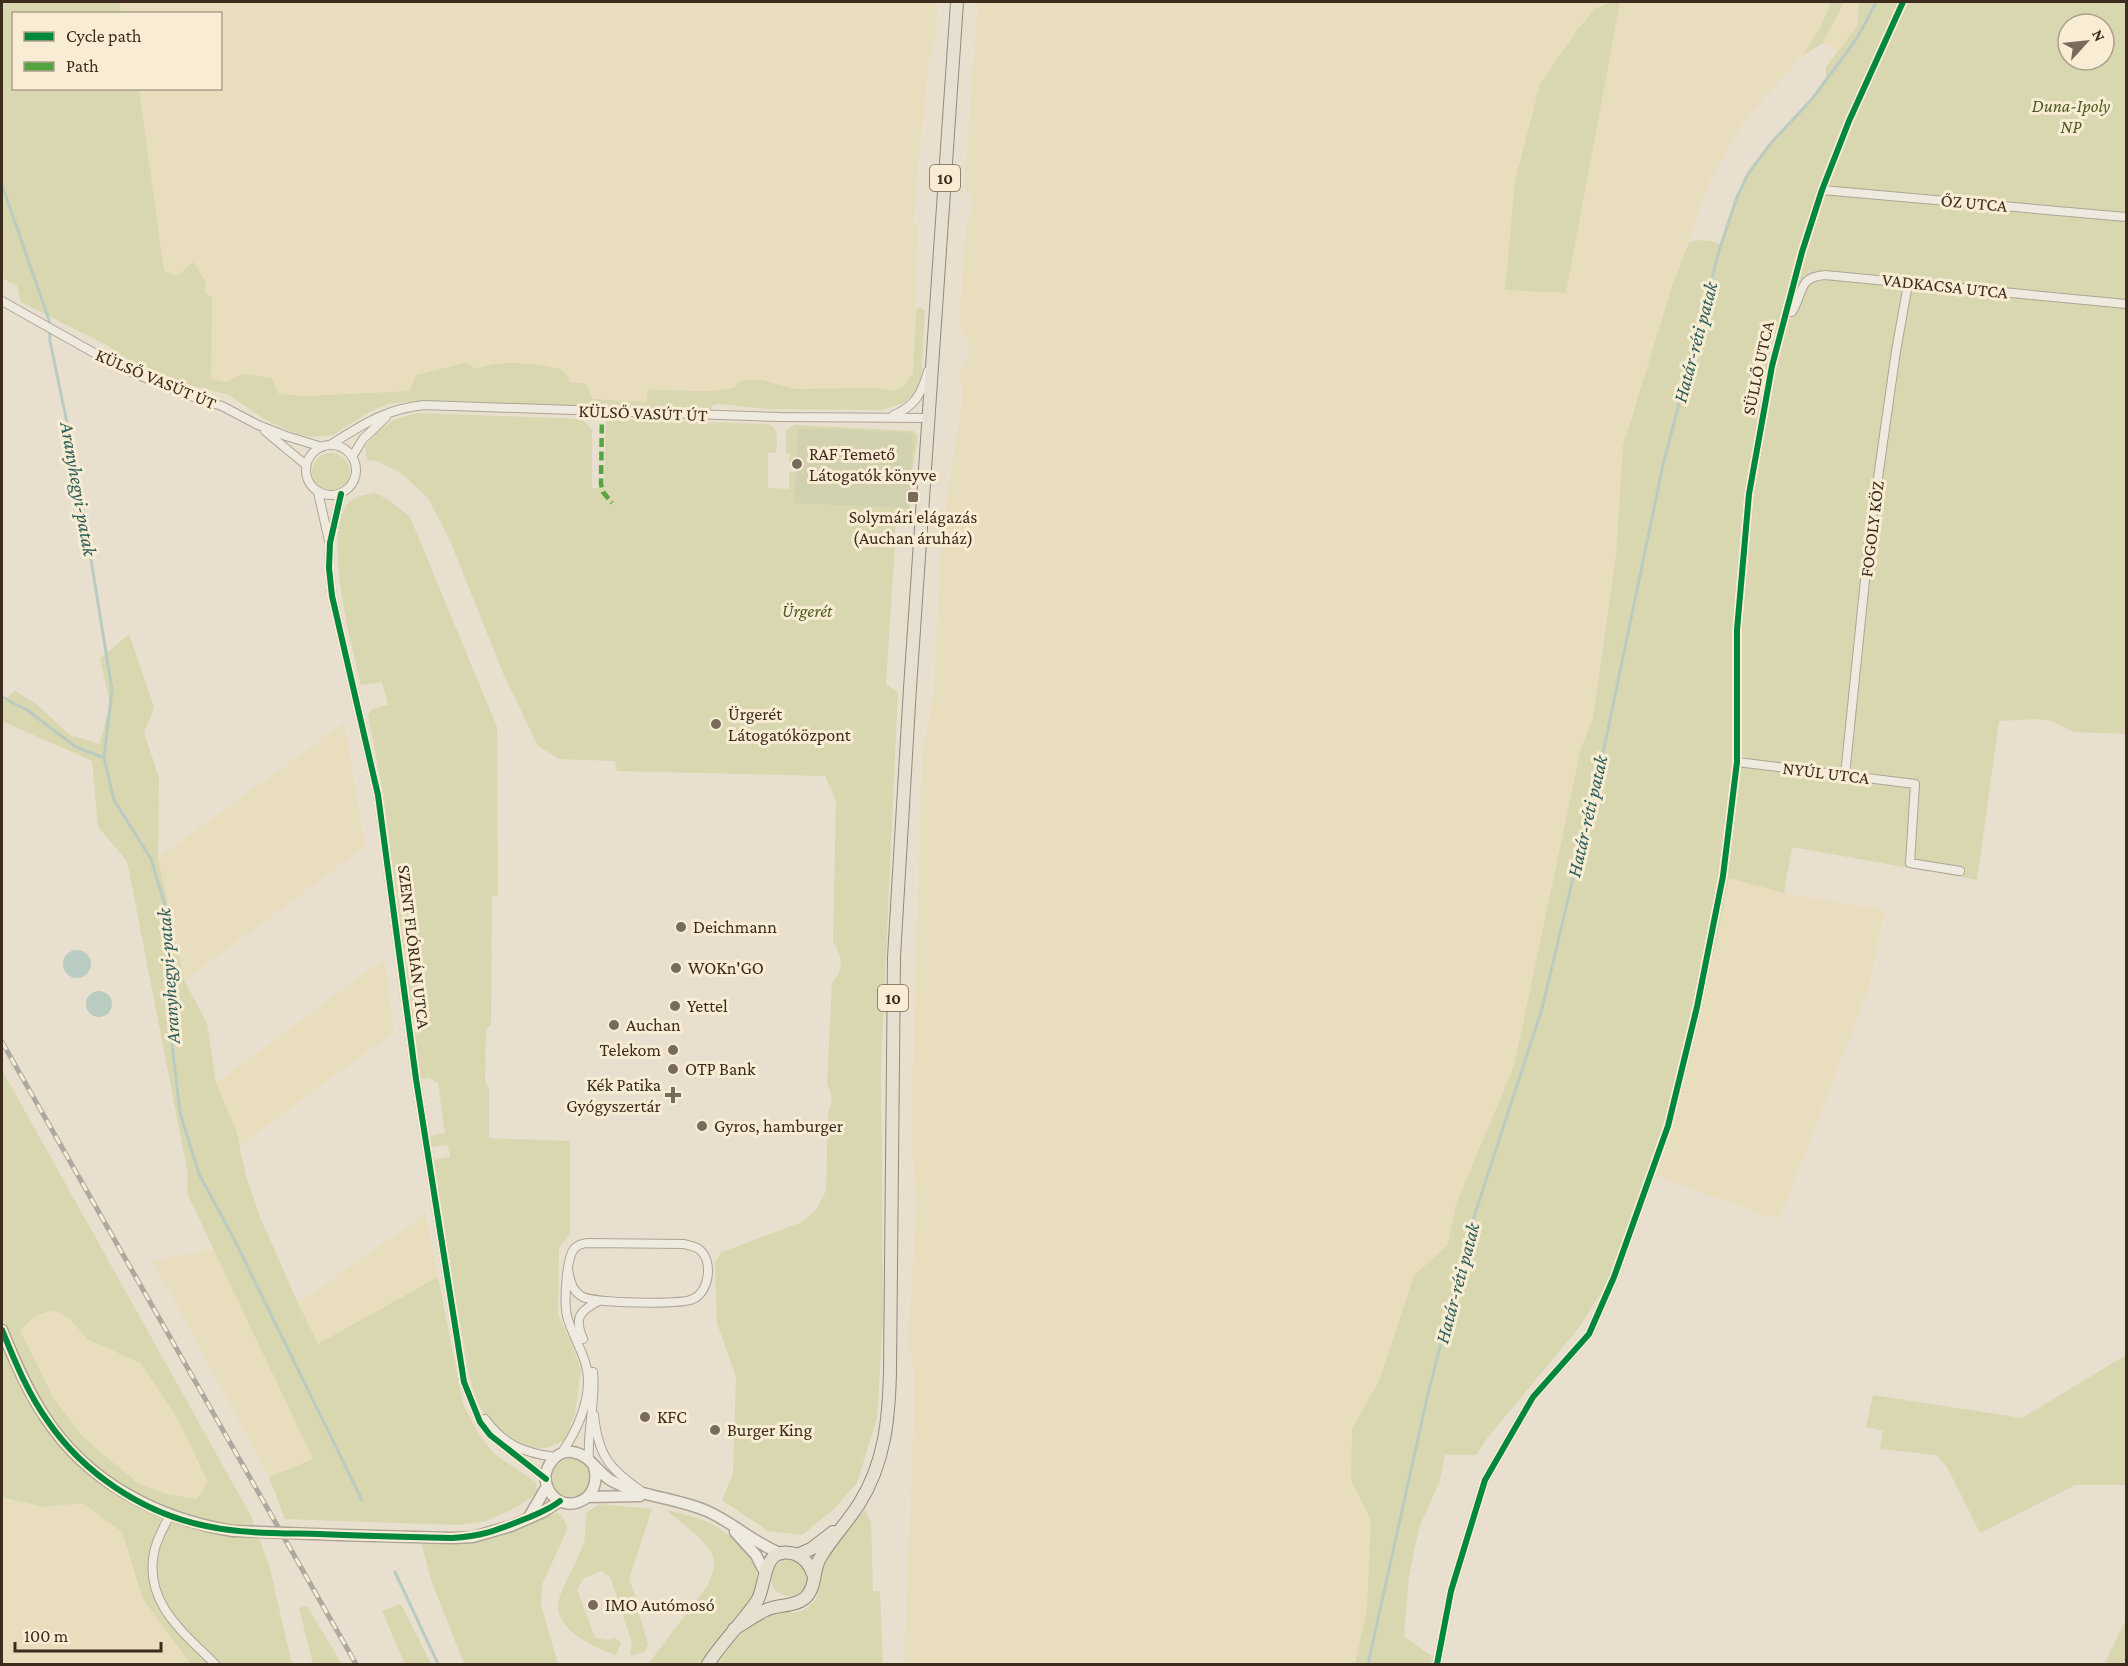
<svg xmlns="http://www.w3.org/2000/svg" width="2128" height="1666" font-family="'Crimson Pro',serif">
<rect width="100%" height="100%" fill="#e8dfce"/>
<path fill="#e8debe" d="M119,2H938L936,39L929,59L913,222L918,226L913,373L905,385L893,391L877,388L795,389L762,380H742L733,388L712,391L648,390L646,402L592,399L587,384L489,365L411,391L305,396L278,395L242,374L226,382L211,379L212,298L205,292L194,263L177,276L164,271L139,89L220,88V14L121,13Z
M978,2H1831L1823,22L1803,55L1746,118L1711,178L1673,283L1645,379L1604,629L1593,718L1581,748L1514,1066L1456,1204L1448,1245L1414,1275L1380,1379L1352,1429L1351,1480L1371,1520L1367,1609L1355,1664H904L914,1415V1371L908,1341L917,1201L911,1138L922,754L933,698L942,531L963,395L960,374L970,354L967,337L959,329L966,226L974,205L971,195L964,188Z
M1844,2H1859L1857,26L1838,51L1823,43Z
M344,723L365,846L184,981L158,858Z
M1729,878L1784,893L1885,910L1868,990L1779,1220L1653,1175L1716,944Z
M384,959L394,1032L239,1146L236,1130L216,1083Z
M425,1214L438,1277L318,1344L298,1303Z
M215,1249L313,1460L269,1477L153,1261Z
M53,1310L69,1318L87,1339L141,1363L177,1418L207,1480L203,1491L196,1499L167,1494L140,1485L84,1438L53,1397L20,1330L37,1315Z
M2,1497L43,1507L83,1503L123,1532L143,1599L191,1664H2Z"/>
<path fill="#d8d7af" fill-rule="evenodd" d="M2,2H119L121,13L14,14V88L139,89L164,271L177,276L193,262L206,282L205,292L212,298L211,379L226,382L242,374L272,378L279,394L305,396L410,391L416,375L466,363L476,369C503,359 536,363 563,370L570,382L587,384L592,399L646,402L648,390L712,391L733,388L742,380H762L795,389L877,388L893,391L905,385L913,373L916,309L919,307L925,310L921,382L918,389L904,403L882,410L767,409L719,404L713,405L710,410L412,401L387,404L367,413L333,435L310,437L294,433L264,419L229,395L185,384L127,359L108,346L21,302L17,286L2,278Z
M1612,2H1620L1566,293L1505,290L1515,181L1540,84L1578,29L1595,9Z
M1831,2H1844L1823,43L1803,55L1823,22Z
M1859,2H2126V734L2073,732L2055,722L2037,719L1999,721L1977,880L1792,847L1784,893L1729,878L1716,944L1699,1004L1678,1092L1610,1278L1578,1329L1488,1437L1476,1455H1445L1440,1480L1419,1528L1409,1577L1404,1636L1433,1657L1430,1664H1355L1367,1609L1371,1520L1351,1480L1352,1429L1380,1379L1414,1275L1448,1245L1456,1204L1514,1066L1581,748L1593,718L1616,554L1623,446L1673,283L1689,242C1702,239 1709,240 1721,244L1737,197L1748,174L1771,143L1812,99L1826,79V67L1857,26ZM2068,24H2104V60H2068Z
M417,413L582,419L592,430V489L604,486L606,419L767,424C780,428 777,441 776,453H768V488L789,489V473L796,471L795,503L798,428L796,465H793L789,462L790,454L786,453V430L795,425L914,431L918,437L912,470L910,510L904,516L902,526H895V545L886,684L898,693L881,1063L883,1319L877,1418L857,1483L834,1509L802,1535L768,1531L722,1500L733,1474L736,1377L717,1323L715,1263L722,1252L802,1222L816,1210L826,1191L828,1112C834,1102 832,1095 827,1084L832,983C844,969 843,957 833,942L836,801L825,776L617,771L615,761L559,759L538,746L503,673L449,538L428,498L401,473L377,461L367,460L365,447C381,426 391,419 417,413Z
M312 472a19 19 0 1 1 38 0a19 19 0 1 1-38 0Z
M375,493L389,500L410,517L497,727L498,895L492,896L491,1025L486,1029L485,1082L489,1088V1138L570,1141V1233L559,1248L558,1315L572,1344L581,1370L575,1414L565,1440C560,1442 554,1446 548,1447C522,1454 492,1429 481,1408C468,1384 466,1354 461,1328C451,1272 442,1216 433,1160L450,1157L448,1145L431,1147L429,1136L445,1133L438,1083L429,1078L421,1079L383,792L368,715L372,709L388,705L382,682L361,685C352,646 321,534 349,502C356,495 366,495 375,493Z
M129,634L154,707L144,733L159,777L158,858L184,980L207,1023L216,1083L236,1130L246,1176L260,1217L298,1303L318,1344L438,1277L463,1404L477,1431L494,1454L536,1482L537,1493L517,1507L486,1521L457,1525L285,1519L269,1477L313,1459L187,1193L188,1174L127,861L98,827L92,761L2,721V702L15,691L35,703L70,735L100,744L110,703L100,659Z
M2,1070L251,1516L269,1565L292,1664H191L143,1599L122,1532L83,1503L43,1507L2,1497ZM53,1310L69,1318L87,1339L141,1363L177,1418L207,1480L203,1491L196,1499L167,1494L140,1485L84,1438L53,1397L20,1330L37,1315Z
M2126,1355V1485H2075L1980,1533L1947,1467L1936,1455L1880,1449L1883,1431L1866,1427L1873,1395L2022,1418Z
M552 1478a19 19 0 1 1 38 0a19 19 0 1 1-38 0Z
M600,1504L652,1509L629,1579L640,1607L639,1613L648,1645L645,1651L632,1656L630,1653L632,1643L610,1577L602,1571L584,1578L577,1589L595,1638L607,1640L616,1638L621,1644L616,1655C597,1649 559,1631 558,1608C557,1594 577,1562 582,1548C587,1537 584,1523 587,1512Z
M666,1510C683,1514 700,1517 715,1526C738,1539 767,1566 754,1596C752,1602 744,1608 739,1613C726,1630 712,1646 700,1664H648L708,1585C711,1577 716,1567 713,1557C708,1541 679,1521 666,1510Z
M865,1510L871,1523L873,1591H880L883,1664H716C730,1645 749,1620 773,1613C786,1609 795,1617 808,1607C825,1594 816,1581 823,1565C829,1549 853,1525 865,1510Z
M557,1513L561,1514L567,1526L566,1532L542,1585L541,1605L558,1664H464L431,1580L421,1541L474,1543Z
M771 1578a18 18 0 1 1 36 0a18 18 0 1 1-36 0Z
M401,1604L431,1664H405L382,1611Z
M307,1606L342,1664H313L299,1608Z
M2126,1620V1664H2104Z"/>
<path fill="#d2d1af" d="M798,428L913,433L909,508L794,503Z"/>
<path fill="#baccc1" d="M63 964a14 14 0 1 1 28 0a14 14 0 1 1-28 0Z
M86 1004a13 13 0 1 1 26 0a13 13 0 1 1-26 0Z"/>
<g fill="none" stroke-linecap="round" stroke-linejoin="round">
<path stroke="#baccc1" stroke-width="3" d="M2,185L49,320L50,341L76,466L112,690L104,758L114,800L151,859L167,912L168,1010L180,1113L199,1174L233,1237L362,1500
M2,697L27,710L76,747L104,758
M395,1572L438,1664
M1368,1664L1427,1398L1471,1226L1542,1009L1606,739L1663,465L1719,251L1737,197L1748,174L1771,143L1812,99L1855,41L1866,22L1876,2"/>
<g stroke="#ada497" stroke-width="10">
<path id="minor" d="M1822,190L2126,217
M2,301L119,367L190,396L222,406L258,425L286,436L322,447
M1786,312H1792C1804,292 1798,277 1825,275L2126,304
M894,415C915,406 922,393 928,371
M265,431L306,465
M330,445C362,425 385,409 424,405L780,417L928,418
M306 470a25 25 0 1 1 50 0a25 25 0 1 1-50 0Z
M352,457L363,439L386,417
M318,492L329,541
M341,494L330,543L329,568L332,596L378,795L416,1079L464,1382L480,1422L490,1435L546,1479
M1737,762L1915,784L1910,863L1960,871
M1845,775L1869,541L1896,351L1908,284
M583,1339C574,1318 579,1311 599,1301
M594,1415C598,1454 608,1468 640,1490
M485,1419C504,1445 524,1453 555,1457
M561,1454C576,1432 588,1408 588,1381C588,1357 573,1339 567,1316C564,1303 566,1259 574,1249C578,1244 582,1244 587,1243L684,1244C690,1246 697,1246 701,1251C713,1263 709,1292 693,1299C681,1305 594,1303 583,1297C572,1291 570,1281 568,1270
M589,1459C587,1430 596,1401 593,1372
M170,1515C164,1527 156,1540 154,1553C144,1603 184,1633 215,1664
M1437,1664L1451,1591L1485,1480L1533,1397L1589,1334L1614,1277L1668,1126L1697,1007L1723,876L1737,762V630L1749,494L1772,366L1802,252L1822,190L1849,121L1903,2"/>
</g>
<g stroke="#ada497" stroke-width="13">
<path id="tertiary" d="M2,1330C14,1360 27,1390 45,1417C87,1482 158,1519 233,1531
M594,1467C604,1503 559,1518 547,1486C541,1470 555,1450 572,1452C590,1454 597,1473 612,1481C642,1497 676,1498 707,1511C734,1523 755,1544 782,1554
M588,1497L640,1496
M529,1517L547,1486
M735,1532L756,1555L764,1571
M340,1535L452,1538L473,1537L511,1526L543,1512L560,1501"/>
</g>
<g stroke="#92897e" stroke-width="14">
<path id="primary" d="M797,1555L811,1549L833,1532
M734,1629C745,1623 755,1615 766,1610C778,1604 795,1607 805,1598C816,1588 813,1572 819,1560C830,1540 847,1523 859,1504C885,1463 889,1418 890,1371L894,957L910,688L957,2
M708,1664C722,1642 742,1623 757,1601C767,1585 761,1544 795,1554C805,1558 810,1565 813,1574"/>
</g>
<use href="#minor" stroke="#efeae0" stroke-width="8"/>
<use href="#tertiary" stroke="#efeae0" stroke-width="10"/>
<use href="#primary" stroke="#e6e0d1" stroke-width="12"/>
<g stroke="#aea9a0" stroke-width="5">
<path id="rail" d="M2,1042L356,1664"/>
</g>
<use href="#rail" stroke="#f8edd4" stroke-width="3" stroke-dasharray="9" stroke-linecap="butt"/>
<g stroke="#ada497" stroke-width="13" stroke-linecap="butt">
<path id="tertiary-bridge" d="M233,1531L340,1535"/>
</g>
<use href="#tertiary-bridge" stroke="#efeae0" stroke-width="10"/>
<path stroke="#54a441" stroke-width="4.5" stroke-dasharray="9 4.5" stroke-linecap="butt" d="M602,411L601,484L603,492L612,503"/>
<g stroke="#f8edd4" stroke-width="10">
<path id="cycleway" d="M341,494L330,543L329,568L332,596L378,795L416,1079L464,1382L480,1422L490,1435L546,1479
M2,1330C15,1361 27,1392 47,1420C83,1473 142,1513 206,1526C243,1534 282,1533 319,1534C364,1536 408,1537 452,1538C486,1536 499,1529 530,1517C541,1512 550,1509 560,1501
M1437,1664L1451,1591L1485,1480L1533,1397L1589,1334L1614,1277L1668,1126L1697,1007L1723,876L1737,762V630L1749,494L1772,366L1802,252L1822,190L1849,121L1903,2"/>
</g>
<use href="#cycleway" stroke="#00873e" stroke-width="6"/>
</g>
<g fill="#796b5b" stroke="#f8edd4" stroke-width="2">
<circle cx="797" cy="464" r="6"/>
<rect x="907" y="491" width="12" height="12" rx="3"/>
<circle cx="716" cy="724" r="6"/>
<circle cx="681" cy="927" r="6"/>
<circle cx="676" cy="968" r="6"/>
<circle cx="675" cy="1006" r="6"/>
<circle cx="614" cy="1025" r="6"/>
<circle cx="673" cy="1050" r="6"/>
<circle cx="673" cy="1069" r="6"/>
<path d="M670 1086h6v6h6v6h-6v6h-6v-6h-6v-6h6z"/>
<circle cx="702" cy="1126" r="6"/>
<circle cx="645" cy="1417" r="6"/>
<circle cx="715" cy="1430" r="6"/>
<circle cx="593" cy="1605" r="6"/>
</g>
<g text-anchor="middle" stroke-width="6" stroke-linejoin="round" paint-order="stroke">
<g fill="#f8edd4" stroke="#756654" stroke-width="1.5">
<rect x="930" y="165" width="30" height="26" rx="4.5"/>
<rect x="878" y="985" width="30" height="26" rx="4.5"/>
</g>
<g font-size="16" font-weight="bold" fill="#3d2c1d">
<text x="945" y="184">10</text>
<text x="893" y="1004">10</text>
</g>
<g font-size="18" font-style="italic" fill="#4d5b22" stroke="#f8edd4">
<text x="2071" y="112">Duna-Ipoly<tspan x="2071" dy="21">NP</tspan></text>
<text x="807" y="617">Ürgerét</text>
</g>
<g font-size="18" fill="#3d2c1d" stroke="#f8edd4">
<text transform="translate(1974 203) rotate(5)" y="6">ŐZ UTCA</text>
<text transform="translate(1945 286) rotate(6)" y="6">VADKACSA UTCA</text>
<text transform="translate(1758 368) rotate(-78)" y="6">SÜLLŐ UTCA</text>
<text transform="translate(156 379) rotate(23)" y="6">KÜLSŐ VASÚT ÚT</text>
<text transform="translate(643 413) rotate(2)" y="6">KÜLSŐ VASÚT ÚT</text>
<text transform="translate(1872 529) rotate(-83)" y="6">FOGOLY KÖZ</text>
<text transform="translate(1826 773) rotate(7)" y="6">NYÚL UTCA</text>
<text transform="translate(414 947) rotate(83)" y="6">SZENT FLÓRIÁN UTCA</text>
</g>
<g font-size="18" fill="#3d2c1d" stroke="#f8edd4" text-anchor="start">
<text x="809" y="460">RAF Temető<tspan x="809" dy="21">Látogatók könyve</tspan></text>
<text x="913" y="523" text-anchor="middle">Solymári elágazás<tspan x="913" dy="21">(Auchan áruház)</tspan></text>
<text x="728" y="720">Ürgerét<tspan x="728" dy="21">Látogatóközpont</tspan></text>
<text x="693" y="933">Deichmann</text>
<text x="688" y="974">WOKn'GO</text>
<text x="687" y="1012">Yettel</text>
<text x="626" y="1031">Auchan</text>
<text x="661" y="1056" text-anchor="end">Telekom</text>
<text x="685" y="1075">OTP Bank</text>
<text x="661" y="1091" text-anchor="end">Kék Patika<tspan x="661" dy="21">Gyógyszertár</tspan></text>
<text x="714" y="1132">Gyros, hamburger</text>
<text x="657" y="1423">KFC</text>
<text x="727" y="1436">Burger King</text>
<text x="605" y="1611">IMO Autómosó</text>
</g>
<g font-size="20" font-style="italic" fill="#2c5d59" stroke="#f8edd4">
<text transform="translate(1695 342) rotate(-75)" y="7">Határ-réti patak</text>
<text transform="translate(79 489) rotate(80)" y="7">Aranyhegyi-patak</text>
<text transform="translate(1587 816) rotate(-77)" y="7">Határ-réti patak</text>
<text transform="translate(168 976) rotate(-94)" y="7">Aranyhegyi-patak</text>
<text transform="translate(1457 1283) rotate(-75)" y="7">Határ-réti patak</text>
</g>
</g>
<rect width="2128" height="1666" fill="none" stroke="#3d2c1d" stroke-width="6"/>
<rect x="12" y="12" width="210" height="78" fill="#f8edd4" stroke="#ada08b" stroke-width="1.5"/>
<rect x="24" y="32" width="30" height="9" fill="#00873e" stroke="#ada08b" stroke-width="1.5"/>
<text x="66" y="42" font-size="18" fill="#3d2c1d">Cycle path</text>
<rect x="24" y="62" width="30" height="9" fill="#54a441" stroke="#ada08b" stroke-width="1.5"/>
<text x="66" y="72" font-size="18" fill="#3d2c1d">Path</text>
<g transform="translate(2086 42) rotate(63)"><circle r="28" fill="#f8edd4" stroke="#ada08b" stroke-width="1.5"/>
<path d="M0-4.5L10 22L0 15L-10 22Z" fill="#796b5b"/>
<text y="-9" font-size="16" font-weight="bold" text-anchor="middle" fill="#3d2c1d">N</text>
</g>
<path d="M15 1642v9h146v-9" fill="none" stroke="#3d2c1d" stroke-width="3"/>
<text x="24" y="1642" font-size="18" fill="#3d2c1d" stroke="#f8edd4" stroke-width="4.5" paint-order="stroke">100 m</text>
</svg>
